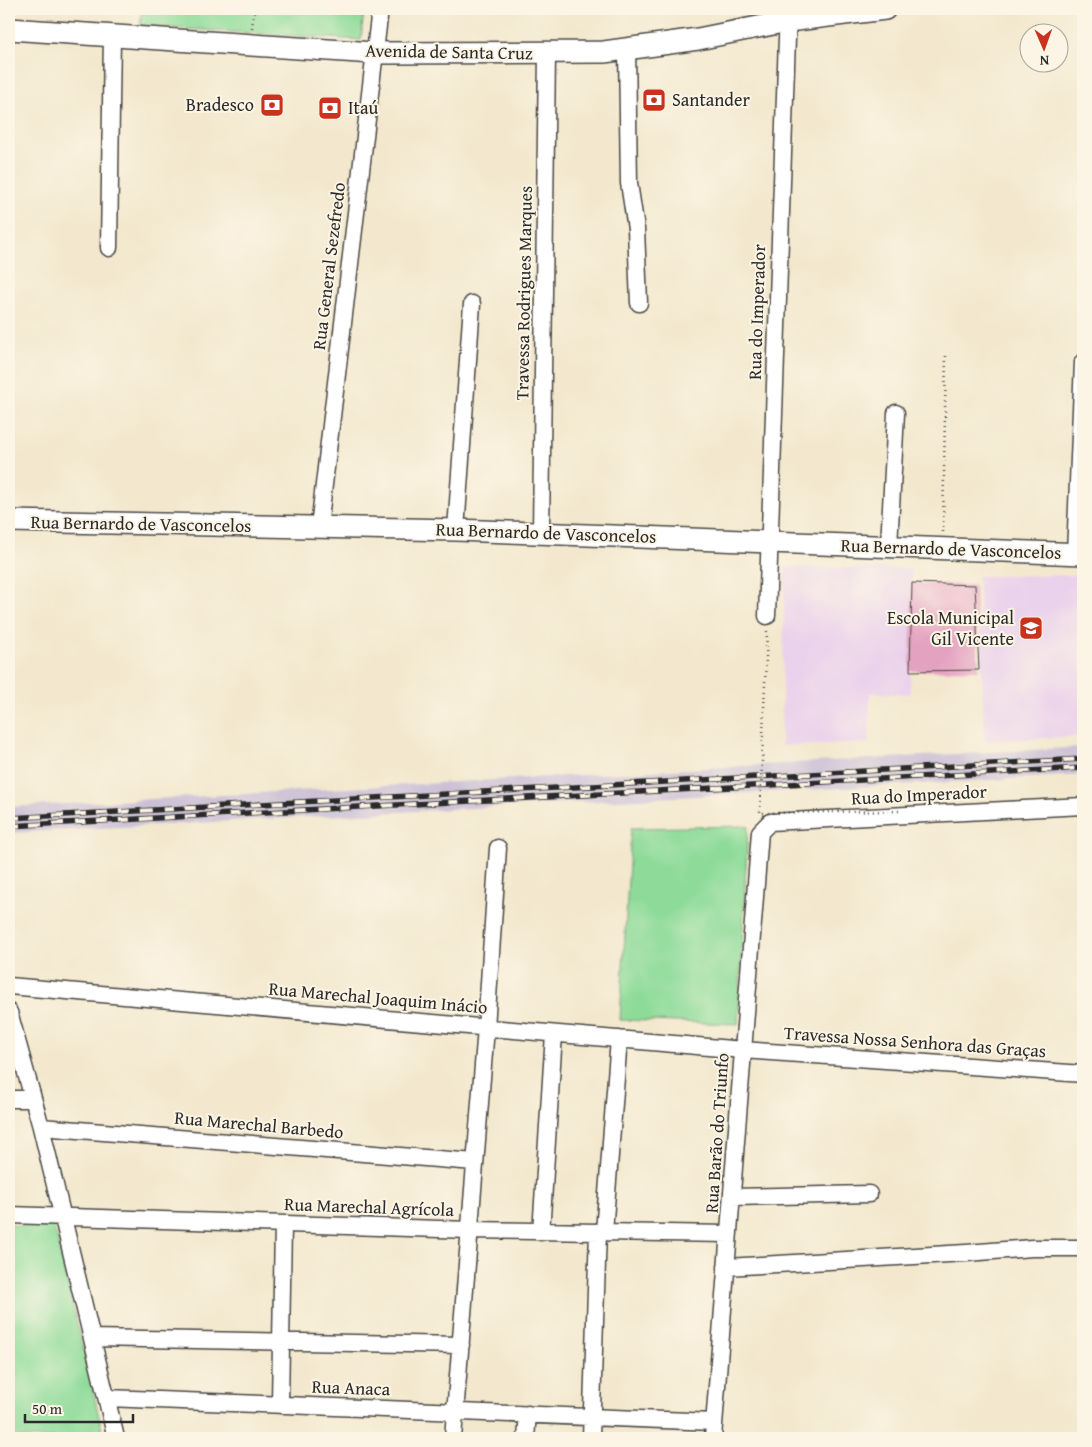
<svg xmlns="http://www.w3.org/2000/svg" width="1092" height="1447" font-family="'Gentium Book Plus',serif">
<rect width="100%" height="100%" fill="#fcf5e5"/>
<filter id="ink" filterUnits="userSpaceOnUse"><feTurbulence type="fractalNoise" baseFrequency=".02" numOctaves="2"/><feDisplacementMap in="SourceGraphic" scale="10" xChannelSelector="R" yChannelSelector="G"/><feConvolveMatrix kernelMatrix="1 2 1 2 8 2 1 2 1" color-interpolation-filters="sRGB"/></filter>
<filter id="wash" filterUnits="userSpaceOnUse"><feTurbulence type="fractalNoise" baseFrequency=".0096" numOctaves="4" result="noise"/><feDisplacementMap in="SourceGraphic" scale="20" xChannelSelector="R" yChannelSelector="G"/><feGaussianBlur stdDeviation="1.12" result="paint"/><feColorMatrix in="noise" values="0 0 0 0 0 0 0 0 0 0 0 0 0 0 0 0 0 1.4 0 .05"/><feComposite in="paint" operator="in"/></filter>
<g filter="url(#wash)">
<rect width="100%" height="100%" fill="#f3e8ce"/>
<path fill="#ead1ec" d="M785,567L912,569L910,694L870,693L869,743L781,746Z
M1080,575L1083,736L985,741L978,576Z"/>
<path fill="#cabfd6" d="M1083,747V775L9,833V807Z"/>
<path fill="#8edb99" stroke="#5c8362" d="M142,9H364L361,40L140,26Z
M748,826L738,1024L620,1020L631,828Z
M9,1225L54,1226L104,1438H9Z"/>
<g id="blocks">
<path fill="#e4a2c1" d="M912,583L975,585L979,670L910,671Z"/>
</g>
</g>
<g filter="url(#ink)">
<use href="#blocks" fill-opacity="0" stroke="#494743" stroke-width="1"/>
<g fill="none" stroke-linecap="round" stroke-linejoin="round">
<g stroke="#494743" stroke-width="19">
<path id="minor" d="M627,49L629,183L636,229L639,303
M109,248L112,36
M319,527L380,9
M456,530L472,304
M541,533L547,53
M889,546L896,413
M1075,554L1083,362
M767,616L788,9
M9,986L743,1050L1083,1074
M9,1012L41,1127L116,1438
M9,1099H33
M41,1127L475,1162
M732,1197L869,1194
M9,1215L470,1230L729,1234
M541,1232L554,1034
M604,1232L619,1039
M726,1267L966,1253L1032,1248H1083
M92,1338L461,1345
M107,1398L714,1422
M280,1405L283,1224
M453,1438L486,1028L498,848
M526,1438L528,1414
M591,1438L598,1232
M713,1438L760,832L770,822L1083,806"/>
</g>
<g stroke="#494743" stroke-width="24">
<path id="major" d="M9,29L374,53L604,52L698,39L788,21L885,9
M9,521L456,530L1083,554"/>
</g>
<path stroke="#494743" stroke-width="2.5" stroke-dasharray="1 4" stroke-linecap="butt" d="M252,28L254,9
M943,532L946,352"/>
<use href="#minor" stroke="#fff" stroke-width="16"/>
<use href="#major" stroke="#fff" stroke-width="21"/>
<g stroke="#2b2b2b" stroke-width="5.5">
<path id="rail" d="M9,818L1083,759
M9,826L1083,768"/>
</g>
<use href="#rail" stroke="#fcf5e5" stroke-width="4" stroke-dasharray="11" stroke-linecap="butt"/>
<path stroke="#494743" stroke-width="2.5" stroke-dasharray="1 4" stroke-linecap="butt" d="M767,631L760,813L902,811"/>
</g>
</g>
<defs>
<g id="bank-square" transform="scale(1.25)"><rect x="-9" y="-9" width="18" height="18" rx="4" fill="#c8321e" stroke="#fcf5e5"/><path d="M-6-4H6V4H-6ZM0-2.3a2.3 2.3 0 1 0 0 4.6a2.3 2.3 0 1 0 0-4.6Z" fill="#fff"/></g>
<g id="school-square" transform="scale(1.25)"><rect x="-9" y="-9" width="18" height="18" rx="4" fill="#c8321e" stroke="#fcf5e5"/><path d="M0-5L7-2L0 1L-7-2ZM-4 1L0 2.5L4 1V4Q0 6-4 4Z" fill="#fff"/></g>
</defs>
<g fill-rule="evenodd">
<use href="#bank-square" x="654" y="100"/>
<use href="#bank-square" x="272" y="105"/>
<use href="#bank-square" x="330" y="108"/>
<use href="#school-square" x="1031" y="628"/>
</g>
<g text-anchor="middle" stroke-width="4" stroke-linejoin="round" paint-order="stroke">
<g font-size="18" fill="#2b2b2b" stroke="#fcf5e5">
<text transform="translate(449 52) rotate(1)" y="6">Avenida de Santa Cruz</text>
<text transform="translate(329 266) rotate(-83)" y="6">Rua General Sezefredo</text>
<text transform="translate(524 293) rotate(-89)" y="6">Travessa Rodrigues Marques</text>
<text transform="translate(757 312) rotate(-88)" y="6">Rua do Imperador</text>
<text transform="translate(141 524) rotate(1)" y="6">Rua Bernardo de Vasconcelos</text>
<text transform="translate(546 533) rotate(2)" y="6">Rua Bernardo de Vasconcelos</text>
<text transform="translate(951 549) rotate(2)" y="6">Rua Bernardo de Vasconcelos</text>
<text transform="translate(919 795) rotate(-3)" y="6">Rua do Imperador</text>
<text transform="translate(378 998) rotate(5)" y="6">Rua Marechal Joaquim Inácio</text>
<text transform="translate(915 1042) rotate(4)" y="6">Travessa Nossa Senhora das Graças</text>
<text transform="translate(259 1125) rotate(5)" y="6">Rua Marechal Barbedo</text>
<text transform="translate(717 1133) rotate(-86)" y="6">Rua Barão do Triunfo</text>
<text transform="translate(369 1207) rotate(2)" y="6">Rua Marechal Agrícola</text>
<text transform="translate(351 1388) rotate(2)" y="6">Rua Anaca</text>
</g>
<g font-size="18" fill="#2b2b2b" stroke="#fcf5e5" text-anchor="start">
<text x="672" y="106">Santander</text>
<text x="254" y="111" text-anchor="end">Bradesco</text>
<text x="348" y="114">Itaú</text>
<text x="1014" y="624" text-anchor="end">Escola Municipal<tspan x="1014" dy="21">Gil Vicente</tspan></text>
</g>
</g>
<rect width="1092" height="1447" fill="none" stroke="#fcf5e5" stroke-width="30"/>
<g transform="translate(1044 48) rotate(178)"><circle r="24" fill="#fcf5e5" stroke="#a8a49b"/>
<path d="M0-4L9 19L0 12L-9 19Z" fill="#c8321e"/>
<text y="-8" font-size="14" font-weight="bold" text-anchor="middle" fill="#2b2b2b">N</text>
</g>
<path d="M25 1414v8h108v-8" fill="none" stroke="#2b2b2b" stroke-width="2.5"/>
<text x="32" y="1414" font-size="15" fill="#2b2b2b" stroke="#fcf5e5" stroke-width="4" paint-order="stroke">50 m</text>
</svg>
